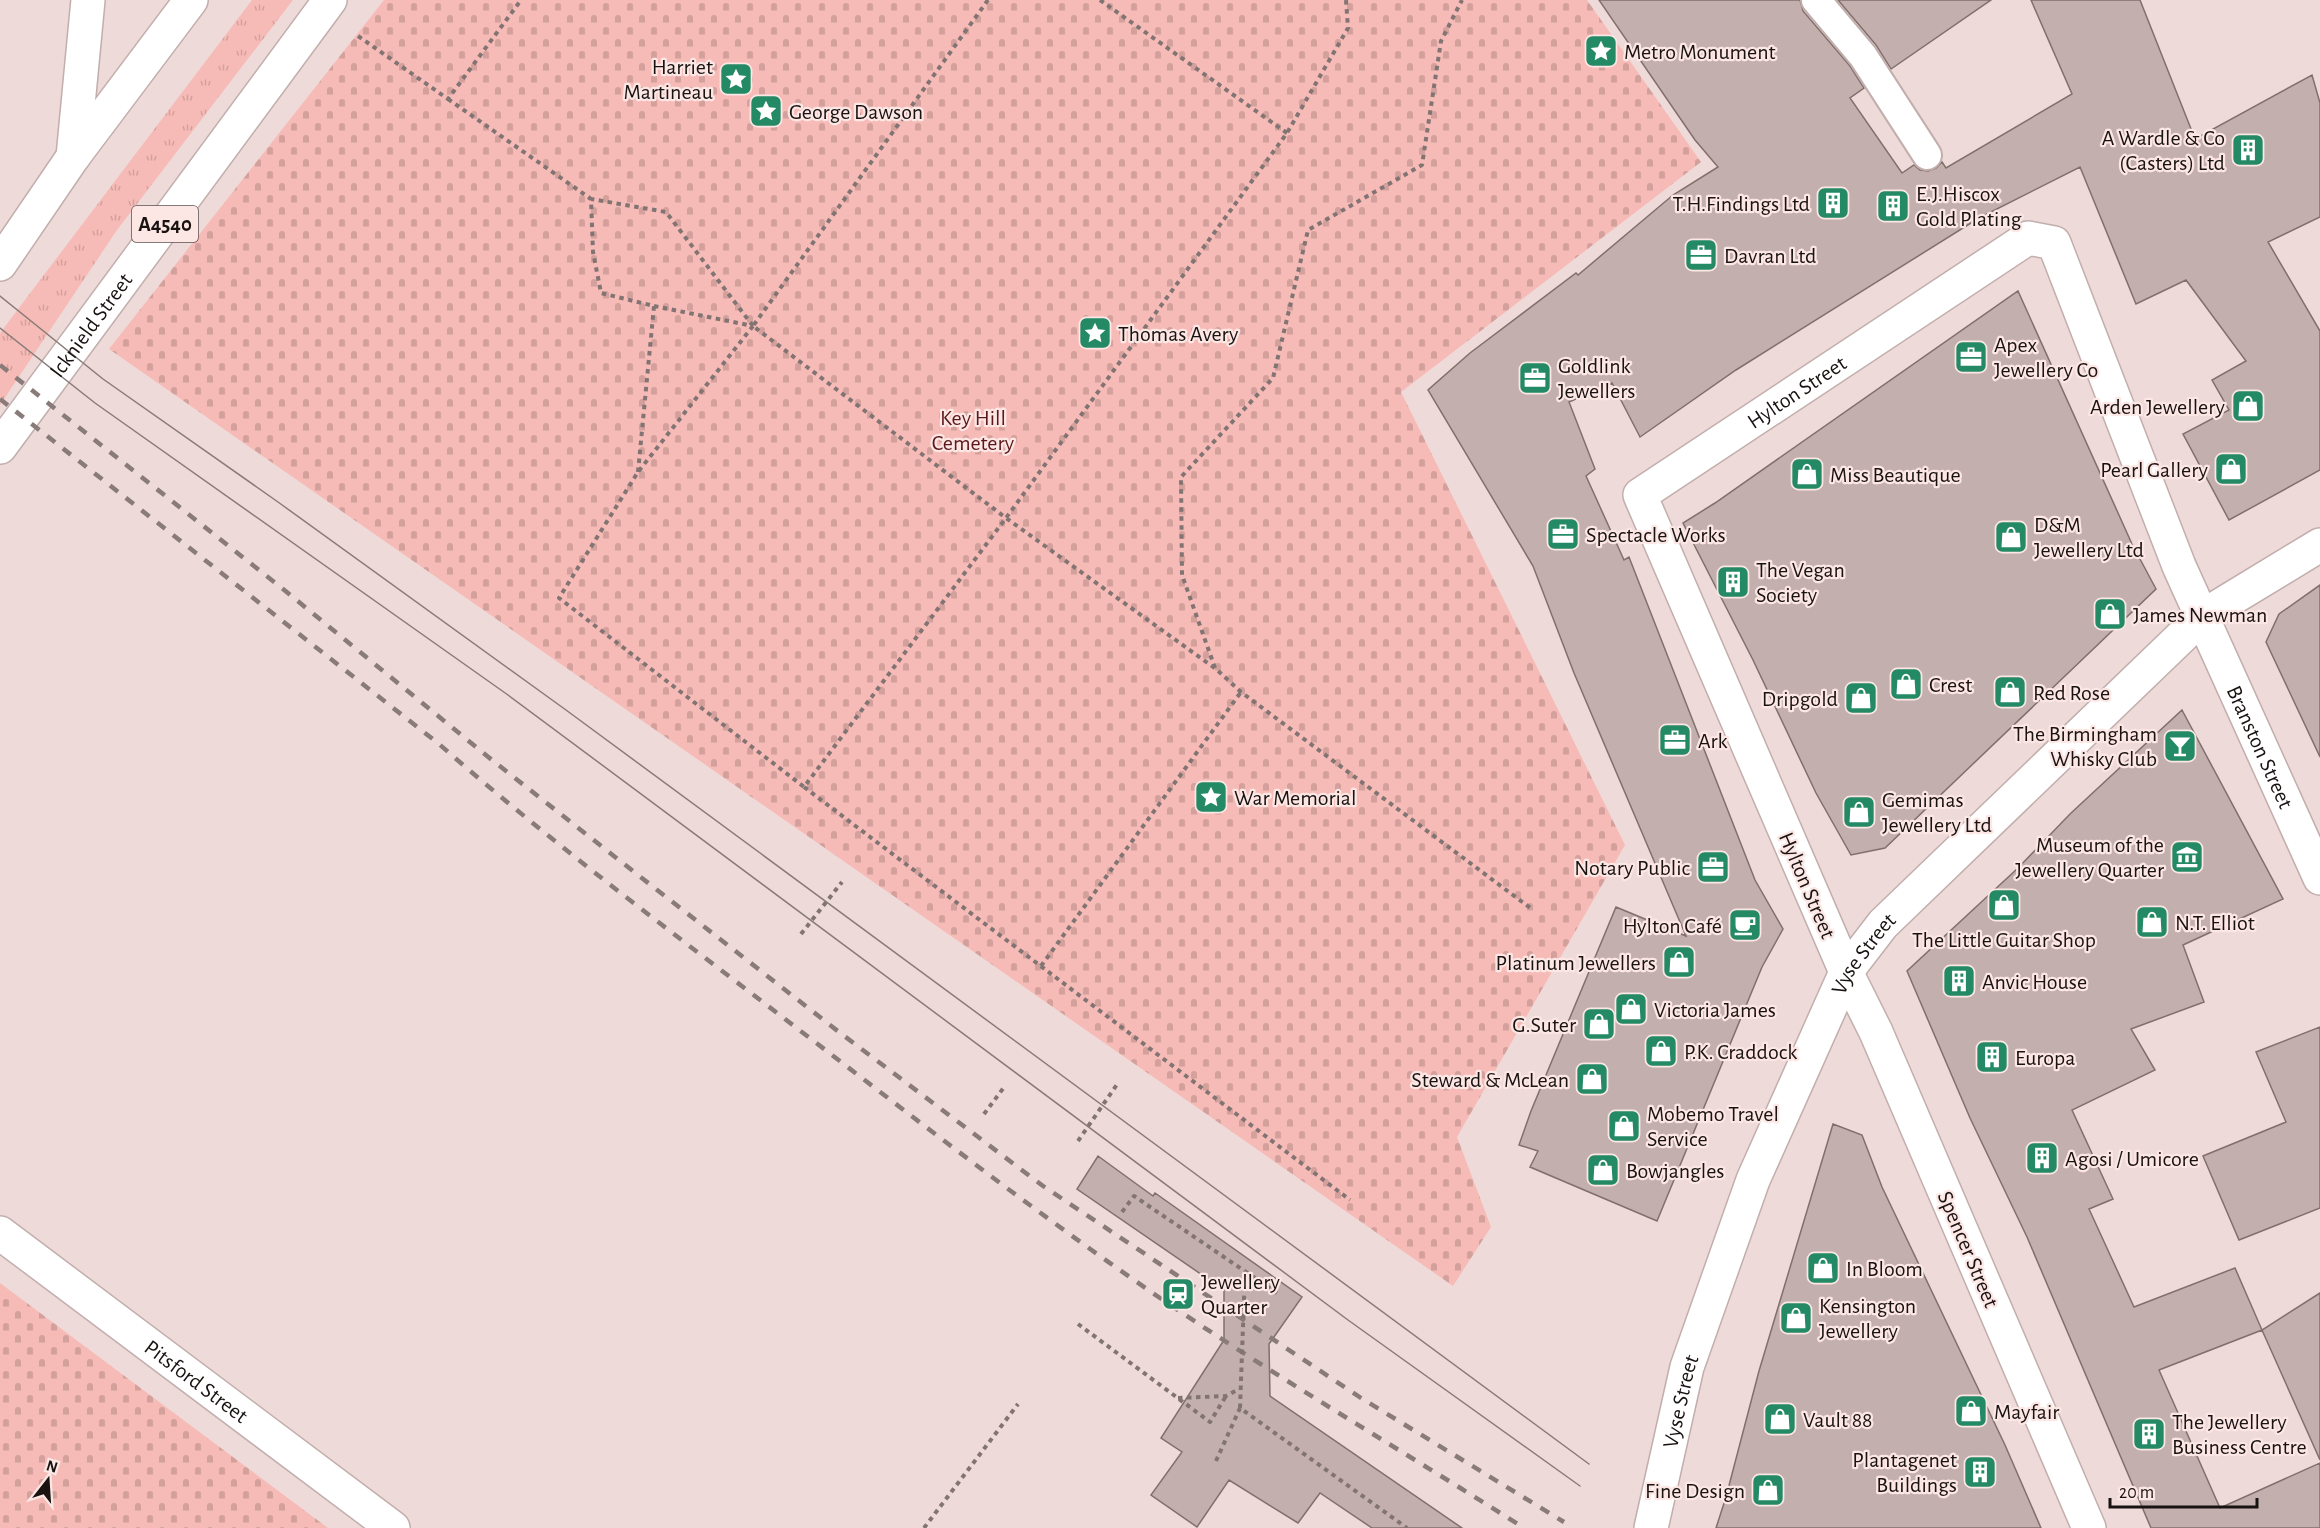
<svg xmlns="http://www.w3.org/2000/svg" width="2320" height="1528" font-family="'Alegreya Sans',sans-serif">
<defs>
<pattern id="grass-tufts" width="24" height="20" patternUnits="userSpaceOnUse" patternTransform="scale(1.5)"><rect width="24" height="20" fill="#f7bbb7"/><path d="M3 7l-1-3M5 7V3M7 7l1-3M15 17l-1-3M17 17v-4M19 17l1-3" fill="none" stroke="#d3a09c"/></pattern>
<pattern id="cemetery-stones" width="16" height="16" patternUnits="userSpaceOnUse" patternTransform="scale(1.5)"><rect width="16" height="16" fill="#f7bbb7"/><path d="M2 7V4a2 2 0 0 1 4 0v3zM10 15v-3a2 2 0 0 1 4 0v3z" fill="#d3a09c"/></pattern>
</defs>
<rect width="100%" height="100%" fill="#eedad8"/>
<path fill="url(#grass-tufts)" d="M252,0H293L117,230L0,405V333Z"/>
<path fill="url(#cemetery-stones)" d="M384,0H1587L1701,162L1401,392L1625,845L1457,1137L1491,1227L1453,1286L109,349Z
M0,1283L328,1528H0Z"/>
<path fill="#c3afae" stroke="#816f6e" stroke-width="1.5" d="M1599,0H1800L1803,11L1850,66L1864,88L1850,98L1902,173L1914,165L1920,170L1928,171L1936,168L1942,162L1946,168L2072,94L2031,0H2140L2195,139L2312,75L2320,103V217L2268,242L2320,331V470L2229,520L2183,434L2229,410L2212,380L2246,361L2186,280L2136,304L2080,167L1979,218L1736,370L1640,437L1612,383L1569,402L1595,469L1586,476L1624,560L1629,557L1755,880L1783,929L1762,967L1657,1221L1530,1167L1538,1151L1519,1145L1531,1111L1616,907L1686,936L1574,673L1533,566L1428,390L1470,353L1576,273L1578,275L1673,195L1718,167L1695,140Z
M1838,0H1991L1891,69L1876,45Z
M2018,291L2132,544L2156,589L1885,848L1851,855L1816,793L1753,660L1683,523L1715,503Z
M2320,585V757L2266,642L2279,614Z
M2182,710L2283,899L2183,945L2204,1002L2131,1029L2155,1070L2072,1110L2113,1199L2089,1209L2134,1307L2235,1268L2262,1330L2159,1370L2220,1508L2320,1463V1528H2151L2027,1237L1970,1118L1907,971L2018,868L2070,814Z
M2320,1027V1208L2239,1240L2203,1156L2286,1122L2256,1052Z
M1833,1124L1862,1135L1882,1187L2005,1445L2041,1528H1716L1726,1497L1759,1371Z
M1098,1156L1153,1196L1155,1193L1302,1297L1269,1344L1270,1396L1462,1528H1372L1320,1493L1298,1523L1229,1480L1197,1527L1151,1495L1182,1452L1161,1438L1224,1340V1290L1077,1189Z
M2320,1293V1460L2262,1330Z"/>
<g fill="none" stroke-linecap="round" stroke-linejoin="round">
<g stroke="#c2aeac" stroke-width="32">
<path id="lane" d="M1816,0L1863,56L1927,155"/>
</g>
<g stroke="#c2aeac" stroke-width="36">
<g id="street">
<path d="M73,157L88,0"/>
<path id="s1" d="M0,1233L393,1528"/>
<path id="s2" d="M2089,1528L1876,1032L1846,972L1640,495L2028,238L2054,243L2179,566L2320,878"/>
</g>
</g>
<g stroke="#c2aeac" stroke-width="36">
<g id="secondary">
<path id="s3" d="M1651,1528L1687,1367L1753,1180L1846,972L1883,924L2203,616L2320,545"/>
</g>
</g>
<g stroke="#c2aeac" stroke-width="36">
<g id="highway">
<path d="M0,264L73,157L191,0"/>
<path id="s4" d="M0,447L330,0"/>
</g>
</g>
<path stroke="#817473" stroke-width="4" stroke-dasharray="4.5 4.5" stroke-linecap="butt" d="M988,0L753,326L1006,518L1287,133L1348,28L1346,0
M1100,0L1287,133
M358,36L448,99L521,0
M448,99L591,199
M654,306L753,326
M753,326L638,472L559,598L804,787L1006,518L1216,669L1241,692L1533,910
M638,472L654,306L601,293L593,252L591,199L666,212L753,326
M1215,668L1182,575L1181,477L1273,378L1308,230L1422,165L1441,41L1462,0
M804,787L1350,1200
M801,934L842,882
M1041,966L1241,692
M984,1114L1005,1086
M1078,1141L1118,1083
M1122,1212L1134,1196L1277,1293
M1078,1324L1210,1422L1226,1396
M1178,1398L1226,1396L1237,1390
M1216,1461L1240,1408L1407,1528
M924,1528L1018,1404"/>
<use href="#lane" stroke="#fff" stroke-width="28"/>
<use href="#street" stroke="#fff" stroke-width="33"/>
<use href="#secondary" stroke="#fff" stroke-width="33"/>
<use href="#highway" stroke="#fff" stroke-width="33"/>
<path stroke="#887b79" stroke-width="1.5" d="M0,296L103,379L278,502L566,710L1589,1464
M0,328L95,403L508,695L1348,1320L1580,1486"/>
<path stroke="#887b79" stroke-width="4.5" stroke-dasharray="10 10" stroke-linecap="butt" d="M0,365L283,589L487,756L638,875L839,1032L1043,1186L1361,1398L1564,1522
M0,399L439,744C554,845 677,936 798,1029C917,1120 1036,1213 1160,1298C1279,1379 1403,1451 1524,1528"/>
<path stroke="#817473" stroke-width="4" stroke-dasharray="4.5 4.5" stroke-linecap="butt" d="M1240,1408L1245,1272"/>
</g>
<defs>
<g id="sight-square" transform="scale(1.725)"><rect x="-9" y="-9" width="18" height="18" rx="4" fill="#248a66" stroke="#fce7e5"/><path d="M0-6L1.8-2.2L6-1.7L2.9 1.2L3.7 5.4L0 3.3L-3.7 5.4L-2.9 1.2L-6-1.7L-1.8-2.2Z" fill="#fff"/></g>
<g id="building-square" transform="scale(1.725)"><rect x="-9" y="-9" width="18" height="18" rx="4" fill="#248a66" stroke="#fce7e5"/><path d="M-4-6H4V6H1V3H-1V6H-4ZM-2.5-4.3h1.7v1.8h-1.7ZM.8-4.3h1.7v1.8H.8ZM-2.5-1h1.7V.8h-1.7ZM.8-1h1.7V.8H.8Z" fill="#fff"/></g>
<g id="office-square" transform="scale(1.725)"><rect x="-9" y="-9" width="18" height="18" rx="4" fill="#248a66" stroke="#fce7e5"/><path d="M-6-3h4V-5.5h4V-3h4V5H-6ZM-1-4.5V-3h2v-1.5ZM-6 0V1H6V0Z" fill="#fff"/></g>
<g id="shop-square" transform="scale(1.725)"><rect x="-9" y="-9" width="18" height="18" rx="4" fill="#248a66" stroke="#fce7e5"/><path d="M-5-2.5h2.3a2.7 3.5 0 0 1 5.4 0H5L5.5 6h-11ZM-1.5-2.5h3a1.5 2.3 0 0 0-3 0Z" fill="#fff"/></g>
<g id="bar-square" transform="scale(1.725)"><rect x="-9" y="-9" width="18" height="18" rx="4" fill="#248a66" stroke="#fce7e5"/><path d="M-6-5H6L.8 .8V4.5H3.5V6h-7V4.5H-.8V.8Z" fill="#fff"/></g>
<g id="museum-square" transform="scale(1.725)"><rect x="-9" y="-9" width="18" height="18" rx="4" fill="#248a66" stroke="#fce7e5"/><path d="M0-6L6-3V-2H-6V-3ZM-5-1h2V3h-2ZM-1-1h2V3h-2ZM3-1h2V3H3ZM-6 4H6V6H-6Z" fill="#fff"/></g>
<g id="cafe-square" transform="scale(1.725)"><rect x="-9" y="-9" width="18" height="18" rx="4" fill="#248a66" stroke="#fce7e5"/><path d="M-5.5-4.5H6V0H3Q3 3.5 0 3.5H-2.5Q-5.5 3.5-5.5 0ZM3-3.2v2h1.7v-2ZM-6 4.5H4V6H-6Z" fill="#fff"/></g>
<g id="station-square" transform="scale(1.725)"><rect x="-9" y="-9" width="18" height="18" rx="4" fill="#248a66" stroke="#fce7e5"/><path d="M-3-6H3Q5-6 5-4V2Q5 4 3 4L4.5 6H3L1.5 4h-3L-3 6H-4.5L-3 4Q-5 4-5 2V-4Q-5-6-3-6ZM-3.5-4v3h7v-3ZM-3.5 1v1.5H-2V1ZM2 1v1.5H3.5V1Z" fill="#fff"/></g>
</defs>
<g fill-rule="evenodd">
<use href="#sight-square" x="1601" y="51"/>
<use href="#sight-square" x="736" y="79"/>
<use href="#sight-square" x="766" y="111"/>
<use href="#building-square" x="2248" y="150"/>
<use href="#building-square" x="1833" y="203"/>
<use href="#building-square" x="1893" y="206"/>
<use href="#office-square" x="1701" y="255"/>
<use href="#sight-square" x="1095" y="333"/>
<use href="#office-square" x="1971" y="357"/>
<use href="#office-square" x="1535" y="378"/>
<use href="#shop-square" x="2248" y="406"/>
<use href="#shop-square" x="2231" y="469"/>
<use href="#shop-square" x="1807" y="474"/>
<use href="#office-square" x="1563" y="534"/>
<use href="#shop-square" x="2011" y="537"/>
<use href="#building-square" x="1733" y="582"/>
<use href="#shop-square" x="2110" y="614"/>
<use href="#shop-square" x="1906" y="684"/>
<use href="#shop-square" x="2010" y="692"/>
<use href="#shop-square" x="1861" y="698"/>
<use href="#office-square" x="1675" y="740"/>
<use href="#bar-square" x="2180" y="746"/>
<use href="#sight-square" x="1211" y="797"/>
<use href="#shop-square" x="1859" y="812"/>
<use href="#museum-square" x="2187" y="857"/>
<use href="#office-square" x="1713" y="867"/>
<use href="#shop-square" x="2004" y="905"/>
<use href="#shop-square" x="2152" y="922"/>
<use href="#cafe-square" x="1745" y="925"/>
<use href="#shop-square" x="1679" y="962"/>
<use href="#building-square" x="1959" y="981"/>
<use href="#shop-square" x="1631" y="1009"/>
<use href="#shop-square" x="1599" y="1024"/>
<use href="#shop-square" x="1661" y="1051"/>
<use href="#building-square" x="1992" y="1057"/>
<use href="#shop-square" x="1592" y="1079"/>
<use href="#shop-square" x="1624" y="1126"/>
<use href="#building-square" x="2042" y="1158"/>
<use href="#shop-square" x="1603" y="1170"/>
<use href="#shop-square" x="1823" y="1268"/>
<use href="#station-square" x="1178" y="1294"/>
<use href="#shop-square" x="1796" y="1318"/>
<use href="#shop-square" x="1971" y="1411"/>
<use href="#shop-square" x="1780" y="1419"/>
<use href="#building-square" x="2149" y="1434"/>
<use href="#building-square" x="1980" y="1472"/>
<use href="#shop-square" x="1768" y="1490"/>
</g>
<g text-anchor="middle" stroke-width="4.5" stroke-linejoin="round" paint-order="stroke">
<rect fill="#fce7e5" stroke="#5c5251" stroke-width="1.5" x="132" y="206" width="66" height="36" rx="4.5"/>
<g font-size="21" font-weight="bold" fill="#181211">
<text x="165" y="231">A4540</text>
</g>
<g font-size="22" fill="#181211" stroke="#fce7e5" text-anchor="start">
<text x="1624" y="59">Metro Monument</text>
<text x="713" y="74" text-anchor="end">Harriet<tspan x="713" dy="25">Martineau</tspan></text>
<text x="789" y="119">George Dawson</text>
<text x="2225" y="145" text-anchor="end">A Wardle &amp; Co<tspan x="2225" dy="25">(Casters) Ltd</tspan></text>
<text x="1916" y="201">E.J.Hiscox<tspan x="1916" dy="25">Gold Plating</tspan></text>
<text x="1810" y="211" text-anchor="end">T.H.Findings Ltd</text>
<text x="1724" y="263">Davran Ltd</text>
<text x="1118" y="341">Thomas Avery</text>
<text x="1994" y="352">Apex<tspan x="1994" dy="25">Jewellery Co</tspan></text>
<text x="1558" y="373">Goldlink<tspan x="1558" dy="25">Jewellers</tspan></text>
<text x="2225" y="414" text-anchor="end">Arden Jewellery</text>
<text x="2208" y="477" text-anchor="end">Pearl Gallery</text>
<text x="1830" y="482">Miss Beautique</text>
<text x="2034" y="532">D&amp;M<tspan x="2034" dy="25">Jewellery Ltd</tspan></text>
<text x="1586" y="542">Spectacle Works</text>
<text x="1756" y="577">The Vegan<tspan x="1756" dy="25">Society</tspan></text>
<text x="2133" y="622">James Newman</text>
<text x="1929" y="692">Crest</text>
<text x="2033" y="700">Red Rose</text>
<text x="1838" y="706" text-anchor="end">Dripgold</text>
<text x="2157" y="741" text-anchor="end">The Birmingham<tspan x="2157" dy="25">Whisky Club</tspan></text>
<text x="1698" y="748">Ark</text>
<text x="1234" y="805">War Memorial</text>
<text x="1882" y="807">Gemimas<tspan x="1882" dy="25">Jewellery Ltd</tspan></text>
<text x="2164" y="852" text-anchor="end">Museum of the<tspan x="2164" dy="25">Jewellery Quarter</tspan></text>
<text x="1690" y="875" text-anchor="end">Notary Public</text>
<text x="2175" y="930">N.T. Elliot</text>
<text x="1722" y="933" text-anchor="end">Hylton Café</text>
<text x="2004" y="947" text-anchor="middle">The Little Guitar Shop</text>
<text x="1656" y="970" text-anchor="end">Platinum Jewellers</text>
<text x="1982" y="989">Anvic House</text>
<text x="1654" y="1017">Victoria James</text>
<text x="1576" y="1032" text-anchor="end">G.Suter</text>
<text x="1684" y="1059">P.K. Craddock</text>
<text x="2015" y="1065">Europa</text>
<text x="1569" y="1087" text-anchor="end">Steward &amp; McLean</text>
<text x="1647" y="1121">Mobemo Travel<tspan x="1647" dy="25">Service</tspan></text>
<text x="2065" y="1166">Agosi / Umicore</text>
<text x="1626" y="1178">Bowjangles</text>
<text x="1846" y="1276">In Bloom</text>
<text x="1201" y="1289">Jewellery<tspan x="1201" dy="25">Quarter</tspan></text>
<text x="1819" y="1313">Kensington<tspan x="1819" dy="25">Jewellery</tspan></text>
<text x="1994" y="1419">Mayfair</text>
<text x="1803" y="1427">Vault 88</text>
<text x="2172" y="1429">The Jewellery<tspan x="2172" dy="25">Business Centre</tspan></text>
<text x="1957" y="1467" text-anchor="end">Plantagenet<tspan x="1957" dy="25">Buildings</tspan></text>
<text x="1745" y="1498" text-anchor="end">Fine Design</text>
</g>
<g font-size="22" fill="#181211" stroke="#fce7e5">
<text dy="8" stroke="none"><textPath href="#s4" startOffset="152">Icknield Street</textPath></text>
<text dy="8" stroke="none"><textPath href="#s2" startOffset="1314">Hylton Street</textPath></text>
<text dy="8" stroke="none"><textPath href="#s2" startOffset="2163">Branston Street</textPath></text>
<text transform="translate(1808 885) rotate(67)" y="8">Hylton Street</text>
<text dy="8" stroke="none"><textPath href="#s3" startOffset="616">Vyse Street</textPath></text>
<text transform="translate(1969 1249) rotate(67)" y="8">Spencer Street</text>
<text dy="8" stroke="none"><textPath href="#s1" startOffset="246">Pitsford Street</textPath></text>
<text dy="8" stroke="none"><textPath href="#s3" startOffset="130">Vyse Street</textPath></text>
</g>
<g font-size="22" fill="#5e1719" stroke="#fce7e5">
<text x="973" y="425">Key Hill<tspan x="973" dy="25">Cemetery</tspan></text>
</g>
</g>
<g transform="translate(48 1480) rotate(17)" stroke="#fce7e5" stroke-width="4.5" paint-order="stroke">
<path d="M0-4.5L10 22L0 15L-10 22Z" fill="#181211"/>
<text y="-9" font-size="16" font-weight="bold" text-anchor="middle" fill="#181211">N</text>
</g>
<path d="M2110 1498v9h147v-9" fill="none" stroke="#181211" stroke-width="3"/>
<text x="2119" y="1498" font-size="18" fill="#181211" stroke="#fce7e5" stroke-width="4.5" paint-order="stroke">20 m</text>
</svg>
